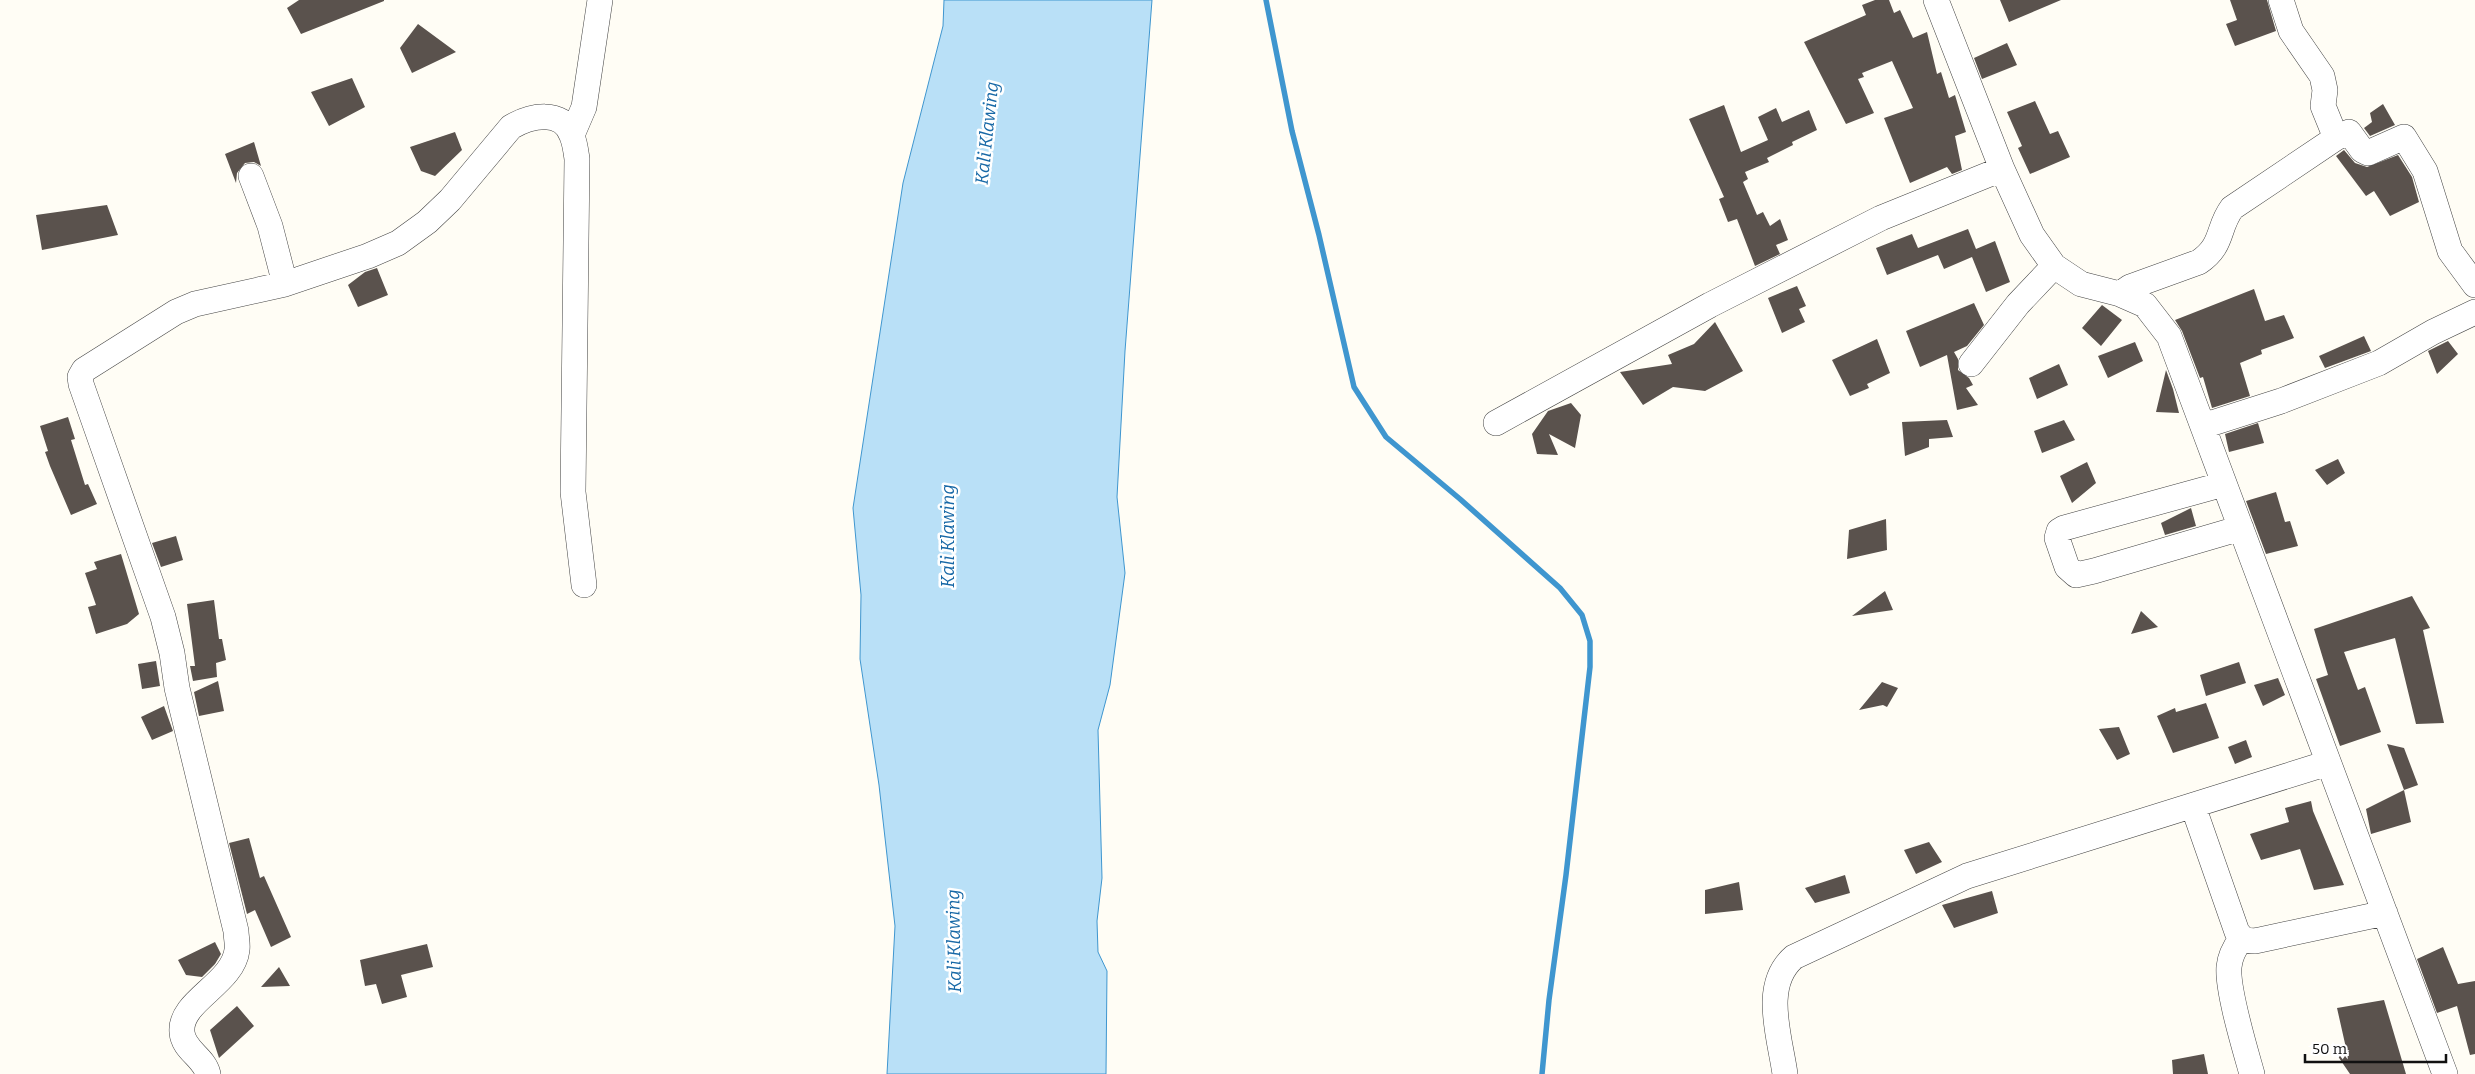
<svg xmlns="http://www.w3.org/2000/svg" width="2475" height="1074" font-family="Bitter,serif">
<rect width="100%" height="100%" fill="#fffdf5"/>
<path fill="#b9e0f7" stroke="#3f96cf" d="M944,0H1152L1125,351L1117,497L1125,573L1110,685L1098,730L1102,878L1097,921L1098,952L1107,971L1106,1074H887L895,926L879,785L860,659L861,595L853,508L903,183L943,26Z"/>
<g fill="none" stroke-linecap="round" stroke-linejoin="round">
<path stroke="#3f96cf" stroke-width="5.5" d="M1266,0L1292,131L1319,235L1354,387L1386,437L1460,499L1560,588L1582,615L1590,641V667L1566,875L1549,1000L1542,1074"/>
</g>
<path fill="#5a524d" d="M299,0H384V1L301,34L287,8Z
M1875,0H1889L1894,13L1900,10L1913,38L1927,32L1937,74L1941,72L1949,98L1955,95L1966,132L1955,136L1962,170L1952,174L1947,167L1910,183L1884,118L1913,108L1892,61L1862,73L1864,77L1858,79L1874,113L1846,124L1804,42L1866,15L1862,5Z
M2000,0H2061L2009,22Z
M2230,0H2267L2276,31L2235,46L2226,24L2237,20Z
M418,24L456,52L412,73L400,48Z
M2007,43L2017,65L1982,79L1974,58Z
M352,78L365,107L329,126L311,92Z
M2035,101L2050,134L2058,131L2070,157L2030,174L2018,148L2022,146L2007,112Z
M2383,104L2395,125L2370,136L2364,128L2372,122L2370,113Z
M1724,105L1741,152L1768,140L1758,117L1776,108L1782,122L1809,110L1817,130L1792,142L1793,145L1767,158L1769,162L1745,172L1748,179L1743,182L1757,215L1763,212L1770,226L1780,219L1788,240L1776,245L1780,254L1755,266L1737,219L1728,222L1719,199L1724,197L1689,119Z
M455,132L462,150L435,176L421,171L410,147Z
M254,142L261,166L254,162L245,163L237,173L236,183L225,154Z
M2344,150L2355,163L2367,167L2398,155L2412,177L2419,202L2390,216L2374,191L2366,196L2336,156Z
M107,205L118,235L42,250L36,215Z
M1968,229L1976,249L1995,241L2010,282L1986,292L1972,257L1944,269L1938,255L1887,275L1876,248L1912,234L1918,248Z
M377,268L388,295L358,307L348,285L365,272Z
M1797,286L1806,306L1799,309L1805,322L1782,333L1768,298Z
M2254,289L2265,321L2284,315L2294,338L2261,350L2262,354L2240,363L2250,396L2212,408L2203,377L2200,378L2182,331L2175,320Z
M1974,303L1984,325L1967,346L1954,352L1958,359V370L1969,378L1973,385L1966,388L1978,405L1957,410L1947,355L1920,367L1906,331Z
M2102,305L2122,320L2101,346L2082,328Z
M1715,322L1743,371L1705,391L1673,387L1643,405L1620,372L1672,364L1668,355L1694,344Z
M2364,336L2371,351L2325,368L2319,356Z
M1877,339L1890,373L1867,384L1869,388L1850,396L1832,360Z
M2448,341L2458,354L2437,374L2428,351Z
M2135,342L2143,361L2108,378L2098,356Z
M2059,364L2068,385L2037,399L2029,378Z
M2166,370L2173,389L2179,413L2156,412Z
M1571,403L1581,415L1575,448L1549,434L1558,455L1537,454L1532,434L1548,411Z
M68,417L75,439L71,440L85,485L88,484L97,504L71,515L50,466L45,452L48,451L40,426Z
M1947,420L1953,437L1929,439V447L1905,456L1902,422Z
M2064,420L2075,440L2042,453L2034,431Z
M2258,423L2264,443L2229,452L2225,434Z
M2338,459L2345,473L2327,485L2315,470Z
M2087,462L2096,483L2072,503L2060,476Z
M2276,492L2285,522L2290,521L2298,546L2266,554L2246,501Z
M2191,508L2196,526L2165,535L2161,523Z
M1886,519L1887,550L1847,559L1849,530Z
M176,536L183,560L161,567L152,543Z
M121,554L139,614L127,624L96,634L88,607L96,605L85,573L97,569L94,562Z
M1885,591L1893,610L1852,616Z
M2412,596L2430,628L2423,630L2444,723L2416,724L2395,638L2344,652L2358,690L2365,687L2381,732L2340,746L2316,679L2328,675L2314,629Z
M214,600L219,639H222L226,660L216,663L217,677L193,681L190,666H195L187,604Z
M2141,611L2158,627L2131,634Z
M156,661L160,686L142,689L138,664Z
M2239,662L2246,683L2206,696L2200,675Z
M2278,678L2285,695L2263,706L2254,685Z
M218,681L224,711L199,716L194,692Z
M1882,682L1898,688L1887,707L1883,705L1859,710Z
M2206,703L2219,738L2173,753L2157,716L2175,708L2176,712Z
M164,706L173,731L152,740L141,717Z
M2119,727L2130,754L2117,760L2099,729Z
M2246,740L2252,757L2235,764L2228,747Z
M2387,744L2404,748L2418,785L2404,790Z
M2404,790L2411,822L2371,834L2366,809Z
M2311,801L2313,811L2344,885L2314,890L2300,849L2261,860L2250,834L2289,822L2285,808Z
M249,838L260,878L264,876L291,937L271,947L255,910L247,914L229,843Z
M1929,842L1942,862L1916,874L1904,850Z
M1845,875L1850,893L1815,903L1805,888Z
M1739,882L1743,910L1705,914V890Z
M1992,891L1998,913L1954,928L1942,905Z
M215,942L221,954L215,964L202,977L186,975L178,960Z
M427,944L433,967L401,975L407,997L382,1004L376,984L365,986L360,960Z
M2443,947L2458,984L2475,981V1054L2470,1055L2457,1006L2437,1013L2417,959Z
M279,967L290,986L261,987Z
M2384,1000L2406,1074H2350L2333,1049L2346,1048L2337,1008Z
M237,1006L254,1026L219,1058L210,1030Z
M2204,1054L2208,1074H2173L2172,1060Z"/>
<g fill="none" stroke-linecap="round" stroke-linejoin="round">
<g stroke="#444" stroke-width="26">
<path id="minor" d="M1936,0L2002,169L2032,235L2054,266L2081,284L2120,294L2145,305L2169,336L2445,1074
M2281,0L2291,31L2322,76L2325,90L2323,106L2336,138L2349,132L2362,150L2368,153L2404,137L2425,171L2450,251L2475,285
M572,135L584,107L600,0
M251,176L270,226L285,284
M2120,294L2130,287L2199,262C2224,245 2217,228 2232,208L2336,138
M1971,364L2018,304L2054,266
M1496,423L1710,305L1881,218L2002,169
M2203,426L2281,401L2379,363L2433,332L2475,312
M2224,484L2064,528L2059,531L2057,538L2067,567L2076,575L2094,571L2241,528
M2193,806L2237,932L2244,940L2255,941L2385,913
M2241,939C2235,947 2230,956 2229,967C2227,990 2245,1049 2252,1074
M208,1074C204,1057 183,1050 182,1032C179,1001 233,984 237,950C238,944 236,937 236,931L177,688L172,653L163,617L81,384L80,377L84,370L176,312L195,304L285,284L368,256L398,243L427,222L450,200L511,127C530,116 563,108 572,136C575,143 576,152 577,159L573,492L584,585
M1785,1074C1780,1037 1761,985 1794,957L1967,876L2328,763"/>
</g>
<use href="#minor" stroke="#fff" stroke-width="25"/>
</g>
<g text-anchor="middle" stroke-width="5" stroke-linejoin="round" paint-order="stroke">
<g font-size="18" font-style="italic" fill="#1768a6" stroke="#fff">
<text transform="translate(987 133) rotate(-84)" y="6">Kali Klawing</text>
<text transform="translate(948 536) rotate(-90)" y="6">Kali Klawing</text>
<text transform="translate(954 941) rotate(-91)" y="6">Kali Klawing</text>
</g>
</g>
<path d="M2305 1054v8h141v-8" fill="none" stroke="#111111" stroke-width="2.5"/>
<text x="2312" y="1054" font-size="15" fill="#111111" stroke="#ffffff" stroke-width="4" paint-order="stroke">50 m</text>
</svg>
